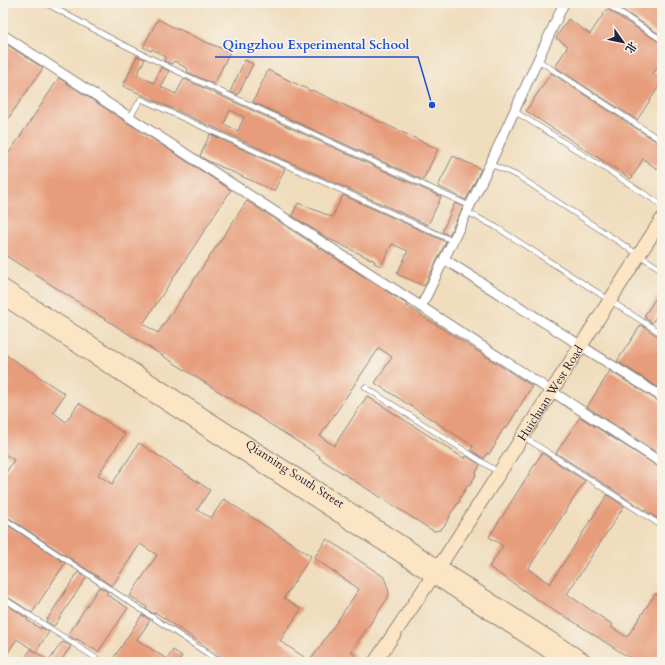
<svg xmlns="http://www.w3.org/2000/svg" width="665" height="665" font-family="Cardo,'Noto Serif SC',serif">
<rect width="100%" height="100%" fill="#f7f3e8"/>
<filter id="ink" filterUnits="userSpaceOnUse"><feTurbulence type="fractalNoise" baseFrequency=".025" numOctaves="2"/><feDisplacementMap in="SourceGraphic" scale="8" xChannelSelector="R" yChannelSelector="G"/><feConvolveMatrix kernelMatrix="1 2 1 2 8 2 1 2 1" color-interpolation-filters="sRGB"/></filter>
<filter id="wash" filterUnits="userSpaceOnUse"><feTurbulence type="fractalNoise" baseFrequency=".012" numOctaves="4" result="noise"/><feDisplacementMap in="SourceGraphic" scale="16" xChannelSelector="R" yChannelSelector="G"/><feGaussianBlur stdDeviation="0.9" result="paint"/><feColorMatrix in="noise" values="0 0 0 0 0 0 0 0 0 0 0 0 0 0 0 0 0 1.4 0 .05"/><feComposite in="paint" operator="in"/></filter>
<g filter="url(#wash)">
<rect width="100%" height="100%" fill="#f0ddbd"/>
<g id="blocks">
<path fill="#e79d7b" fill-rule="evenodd" d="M612,3H662V36Z
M607,9L662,44V61L653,74L662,80V82L637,120L555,67L568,46L556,38L568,19L590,34Z
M158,19L178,30L179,29L201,40L230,52L214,84L187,72L188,69L174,61L172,64L164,61L166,57L152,49L151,51L143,47Z
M3,42L43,68L3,126Z
M137,56L145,59L137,75L154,83L161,67L169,71L161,87L176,94L184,79L441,197L428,225L123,86ZM230,110L244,117L238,131L224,124Z
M245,60L253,64L238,95L230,92Z
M268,70L311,91L312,90L438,149L423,180L253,102Z
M551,73L662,145V172L643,159L631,179L526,111Z
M59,78L231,190L143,324L158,333L247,201L408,305L407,306L427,319L532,386L506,429L504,428L495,443L496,444L489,454L487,453L484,459L471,450L473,446L375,383L392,357L379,348L320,436L334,446L367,396L465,459L466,456L480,465L475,474L476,475L469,486L468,485L459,499L460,500L449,516L450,517L444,526L440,530L434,531L430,529L319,458L320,456L3,254V162Z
M210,134L285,169L274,191L206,160L200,156Z
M453,156L481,169L466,200L438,186Z
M343,195L446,242L424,286L397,274L408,251L392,244L381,266L374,263L375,261L327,238L292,216L298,203L332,217Z
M455,203L463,207L449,235L442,232Z
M662,289V307L652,323L645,318L646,317L644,316Z
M641,325L662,339V390L617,361Z
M3,353L65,394L53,412L66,422L79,403L125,434L98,475L112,484L139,443L210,490L197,510L211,518L224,499L311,556L284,598L301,609L280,641L310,661L359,589L314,558L327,539L384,577L388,588L389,594L387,599L351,652L355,654L350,662H228L155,612L154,614L146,609L147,607L130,596L157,555L140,544L112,586L3,514V477L14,460L3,453Z
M610,371L662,403V456L587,407Z
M580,417L662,469V510L657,518L556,453Z
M542,453L585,481L528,569L550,584L607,495L624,506L567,594L613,625L611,627L627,637L655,594L662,598V662H636L560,613L559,614L489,567L503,546L489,537Z
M3,522L65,563L32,613L3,594Z
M78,572L86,578L55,625L53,626L46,621Z
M99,587L108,592L106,594L128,608L98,652L77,639L75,640L68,635Z
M3,602L28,619L27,620L41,629V627L49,632L36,652L17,639L3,660Z
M142,615L150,620L137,640L167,659L173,650L182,656L178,662H111Z
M63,642L71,646L60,662H22L31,649L49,661L61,643H62Z"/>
</g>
</g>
<g filter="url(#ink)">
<use href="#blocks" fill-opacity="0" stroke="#89807c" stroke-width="1"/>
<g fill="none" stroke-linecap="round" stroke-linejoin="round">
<g stroke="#89807c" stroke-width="6">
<path id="lane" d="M45,3L116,41L185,75L470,206
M605,3L662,40
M538,60L662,141
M514,111L548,132L662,205
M130,117L141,99L453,241
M490,164L518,176L662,270
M467,212L496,227L662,334
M365,387L498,472
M524,437L662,526
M3,518L220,662
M3,598L102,662"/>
</g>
<g stroke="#89807c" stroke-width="11">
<path id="street" d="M3,35L662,463
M444,259L662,397
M421,307L490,164L564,3"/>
</g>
<g stroke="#89807c" stroke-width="15">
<g id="secondary">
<path id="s1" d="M3,286L587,662"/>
<path d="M3,298L565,662"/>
<path id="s2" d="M375,662L439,567L662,219"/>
</g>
</g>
<use href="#lane" stroke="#fff" stroke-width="4.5"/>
<use href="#street" stroke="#fff" stroke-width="9"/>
<use href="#secondary" stroke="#fce5c4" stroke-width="13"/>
</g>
</g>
<g text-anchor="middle" stroke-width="3.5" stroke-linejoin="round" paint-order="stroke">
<g font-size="12" fill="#22223b" stroke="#f7f3e8">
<text dy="4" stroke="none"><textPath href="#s2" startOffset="321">Huichuan West Road</textPath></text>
<text dy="4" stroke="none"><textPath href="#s1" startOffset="347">Qianning South Street</textPath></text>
</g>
</g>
<path fill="none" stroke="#1d4ed8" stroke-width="1.5" d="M432 105L418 57H215"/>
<circle fill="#1d4ed8" stroke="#f7f3e8" stroke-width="1.5" cx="432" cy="105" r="4"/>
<g font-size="13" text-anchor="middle" font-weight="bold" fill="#1d4ed8" stroke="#f7f3e8" stroke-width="3.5" stroke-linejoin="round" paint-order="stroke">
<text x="316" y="49">Qingzhou Experimental School</text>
</g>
<rect width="665" height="665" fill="none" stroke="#f7f3e8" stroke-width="16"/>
<g transform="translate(623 42) rotate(123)" stroke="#f7f3e8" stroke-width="3" paint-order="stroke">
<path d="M0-3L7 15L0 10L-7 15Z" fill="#22223b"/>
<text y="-6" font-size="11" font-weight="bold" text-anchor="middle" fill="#22223b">北</text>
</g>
</svg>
